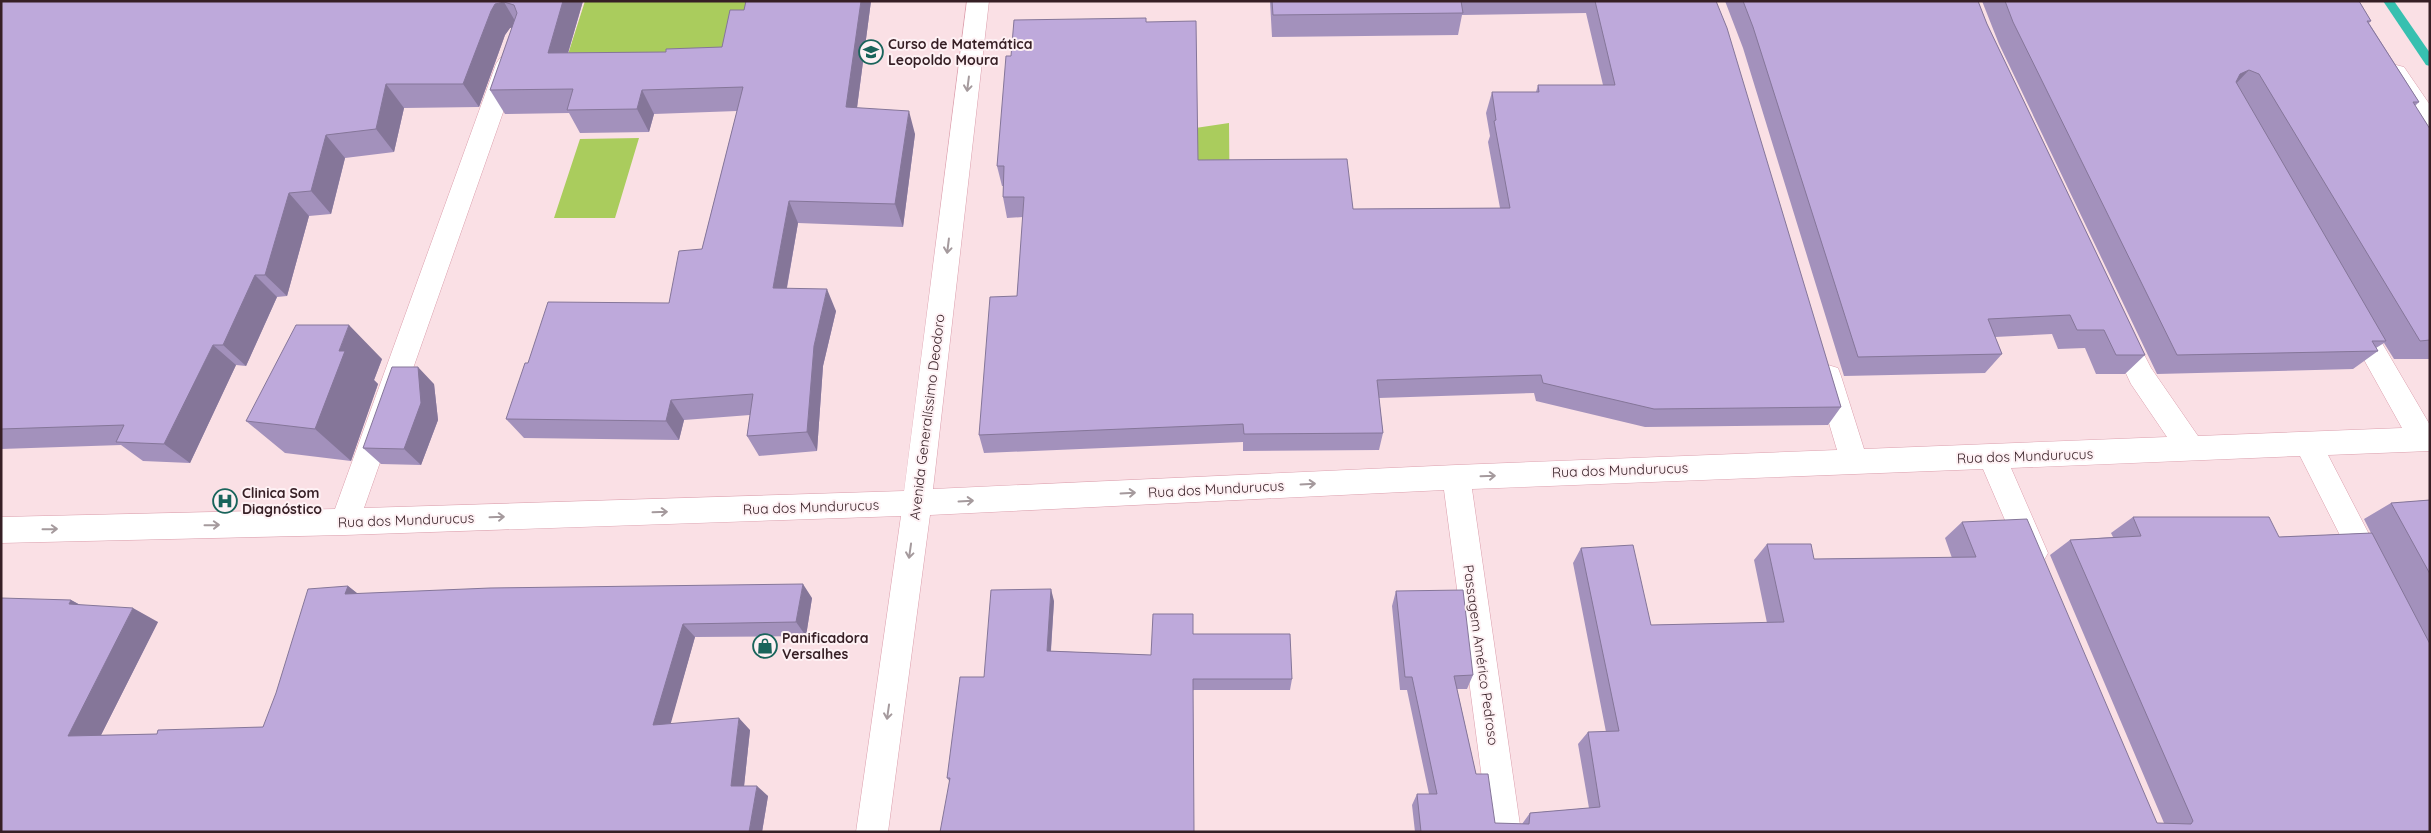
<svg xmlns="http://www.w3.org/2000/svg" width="2431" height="833" font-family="Quicksand,sans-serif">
<rect width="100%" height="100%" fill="#fae0e5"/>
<path fill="#aacc5d" d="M585,1H777L734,56L563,70Z
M1229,123L1230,235L1182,130Z
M639,138L615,218H554L580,139Z"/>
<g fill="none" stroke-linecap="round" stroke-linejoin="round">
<path fill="#37c0b0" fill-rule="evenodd" d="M2383,1H2394L2430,53V66L2426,65Z"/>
<g stroke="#db9eac" stroke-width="1">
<path id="minor" d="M967,1H989L933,489L1456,465L1837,450L1815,376L1818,368L1828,365L1838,368L1841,376L1864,449L2167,437L2131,384L2106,331L2110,323L2119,320L2128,323L2151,368L2198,436L2402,428L2343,322L2347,314L2356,311L2365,314L2430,425V451L2328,455L2386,567L2381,577L2371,580L2361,577L2300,456L2011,468L2048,553L2043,562L2033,566L2023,562L1983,469L1472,489L1521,832H1489L1444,490L930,515L888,832H856L901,516L345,535L1,543V517L335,509L496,64L500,58L508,56L516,58L520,64L364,508L904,491Z
M2396,65L2404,67L2430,105V133L2422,130L2384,73L2388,67Z"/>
</g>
<use href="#minor" fill="#fff" fill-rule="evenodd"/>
</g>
<path fill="#a391bc" d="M1,1H583L568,53L666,52L722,47L744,10L746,1H871L857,108L915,134L903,227L798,223L787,288L836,311L823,366L817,451L759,456L747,436L750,415L684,420L679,440L524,438L506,419L528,363L669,303L702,249L737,111L654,114L649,132L580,133L569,113L505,114L490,90L512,28H510L505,35L479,107L404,108L394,152L345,158L331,214L309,216L287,296L277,297L246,366L236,365L190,463L143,461L121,445L1,449Z
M1270,1H1716L1841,407L1828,425L1645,427L1536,401L1534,393L1379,398L1383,433L1379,450L1243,451V442L984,453L979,435L1017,296L1023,217L1007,218L1003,197V186H1002L997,166L1011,56L1146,22L1198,160L1353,209L1500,208L1488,142L1490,136L1486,113L1492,92H1536L1538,85H1603L1586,13L1462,15L1458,35L1272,37Z
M1725,1H1978L1987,24L2145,355L2125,374H2096L2085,348L2058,349L2052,334L1995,337L2002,354L1985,373L1844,376L1743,48Z
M1982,1H2359L2371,21L2369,23L2419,102L2415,106L2430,129V359H2394L2384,343L2376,348L2378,351L2353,369L2157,374L1999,44Z
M382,359L374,380L378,384L351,461L285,453L246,421Z
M434,384L438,420L421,465L381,464L363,448Z
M2430,500V832H1415L1412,805L1417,794H1429L1407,690H1400L1392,606L1396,591L1473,675L1467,689H1457L1476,774L1495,823L1522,824L1530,813L1589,808L1578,744L1588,732H1606L1573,563L1581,548L1651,625L1767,623L1754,560L1767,544L1814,559L1952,558L1945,538L1962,522L2157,823H2164L2050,555L2070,540L2113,537L2111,533L2133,517L2279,537L2371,533L2364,519L2391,503Z
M348,586L358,594L812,598L806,636L695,637L670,724L750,730L744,786L768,796L762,832H1L71,600L80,605L158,622L101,735L157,734L263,727Z
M1054,601L1051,651L1151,655L1194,634L1292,679L1290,690H1194L950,782L947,778L984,677Z"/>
<path fill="#857699" d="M563,1H583L561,77L548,53Z
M861,1H871L854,130L846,107Z
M504,2L518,26L510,28L505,35L479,107L463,84L491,11L495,4Z
M2249,70L2229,91L2240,74Z
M386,84L404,108L394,152L376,129Z
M642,90L654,114L649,132L637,109Z
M909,111L915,134L903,227L895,204Z
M326,135L345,158L331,214L311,191Z
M289,193L309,216L287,296L265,275Z
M789,201L798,223L783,309L773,288Z
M255,275L277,297L246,366L223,345Z
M827,289L836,311L823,366L817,451L807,432L814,346Z
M349,325L382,359L374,380L378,384L351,461L315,429L339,351Z
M213,345L236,365L190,463L164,444Z
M418,367L434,384L438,420L421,465L404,449Z
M671,400L684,420L679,440L666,421Z
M803,584L812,598L806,636L796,622Z
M348,586L367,601L345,594Z
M1051,589L1054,601L1050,662L1047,651Z
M71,600L97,614L69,604Z
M133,608L158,622L95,747L68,736Z
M683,624L695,637L667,737L653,725Z
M739,718L750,730L743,796L731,786Z
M757,786L768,796L762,832H749Z"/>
<path fill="#bea9db" stroke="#857699" d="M1,1H563L548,53L666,52V49L722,47L730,10H744L746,1H861L846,107L909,111L895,204L789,201L773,288L827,289L814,346L807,432L747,436L753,394L671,400L666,421L506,419L525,363H528L548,302L669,303L679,251L702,249L743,87L642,90L637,109L567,110L573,89L490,90L517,13L514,5L504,2L495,4L491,11L463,84H386L376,129L326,135L311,191L289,193L265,275H255L223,345H213L164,444L116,442L124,425L1,429Z
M1272,1H1461L1463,13L1273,15Z
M1595,1H1716L1727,28L1841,407L1654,409L1543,383L1541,375L1377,380L1383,433L1244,434L1243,424L979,435L990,297L1017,296L1024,197H1003L1004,166H997L1006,56H1011L1014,20L1146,18V22L1196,21L1198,160L1347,159L1353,209L1510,208L1494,121L1496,120L1492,92H1539L1538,85H1615Z
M1743,1H1978L1987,24L2145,355H2116L2104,330H2077L2070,315L1988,319L2002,354L1858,357L1753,27Z
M2005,1H2359L2371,21H2367L2419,102H2413L2430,129V340L2420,341L2259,74L2249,70L2240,74L2236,82L2386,341H2372L2378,351L2177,355L2013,22Z
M296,325H349L339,351H345L315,429L246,421Z
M392,367H418L421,403L404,449L363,448Z
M2430,500V574L2391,503Z
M2133,517H2269L2279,537L2372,533L2430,644V832H1421L1417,794H1437L1412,677H1405L1396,591L1463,590L1473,675L1454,676L1476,774H1488L1495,823L1529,824L1530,813L1600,807L1588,732L1619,731L1581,548L1633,545L1651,625L1784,622L1767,544H1811L1814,559L1976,557L1962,522L2027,519L2157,823L2191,824L2193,821L2070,540L2141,536Z
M803,584L796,622L683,624L653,725L739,718L731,786H757L749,832H1V598L71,600L69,604L133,608L68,736L157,734L158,730L263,727L276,693L308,589L348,586L345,594L490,588Z
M1051,589L1047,651L1151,655L1153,614H1193V634H1290L1292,679H1193L1194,832H940L950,778H947L960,677H984L991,590Z"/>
<defs><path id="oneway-shaft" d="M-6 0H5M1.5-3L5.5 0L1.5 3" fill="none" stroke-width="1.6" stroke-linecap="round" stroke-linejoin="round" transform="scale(1.25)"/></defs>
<g stroke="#a59a9d">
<use href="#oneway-shaft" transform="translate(968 84) rotate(97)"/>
<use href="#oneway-shaft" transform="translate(948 246) rotate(97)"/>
<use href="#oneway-shaft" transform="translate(1488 476) rotate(-2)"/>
<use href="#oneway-shaft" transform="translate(1308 484) rotate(-3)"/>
<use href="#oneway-shaft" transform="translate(1128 493) rotate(-3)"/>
<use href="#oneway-shaft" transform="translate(966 501) rotate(-3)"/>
<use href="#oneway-shaft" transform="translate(660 512) rotate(-2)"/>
<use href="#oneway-shaft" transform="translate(497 517) rotate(-2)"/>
<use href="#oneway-shaft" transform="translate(212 525) rotate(-1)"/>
<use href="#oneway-shaft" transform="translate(50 529) rotate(-1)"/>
<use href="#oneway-shaft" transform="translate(910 551) rotate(98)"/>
<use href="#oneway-shaft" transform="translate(888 712) rotate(98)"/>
</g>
<defs>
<g id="school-ring" transform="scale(1.25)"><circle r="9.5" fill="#fef1f4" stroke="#19645b" stroke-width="1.5"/><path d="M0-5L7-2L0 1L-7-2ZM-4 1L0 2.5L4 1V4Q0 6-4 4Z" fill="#19645b"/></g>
<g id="hospital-ring" transform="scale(1.25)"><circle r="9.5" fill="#fef1f4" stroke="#19645b" stroke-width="1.5"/><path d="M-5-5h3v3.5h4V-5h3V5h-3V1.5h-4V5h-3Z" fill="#19645b"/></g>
<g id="shop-ring" transform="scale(1.25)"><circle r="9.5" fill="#fef1f4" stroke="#19645b" stroke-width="1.5"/><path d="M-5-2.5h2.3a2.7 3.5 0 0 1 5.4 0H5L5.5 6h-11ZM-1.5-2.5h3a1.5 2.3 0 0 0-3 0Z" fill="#19645b"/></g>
</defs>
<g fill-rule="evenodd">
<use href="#school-ring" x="871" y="52"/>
<use href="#hospital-ring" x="225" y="501"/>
<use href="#shop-ring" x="765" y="646"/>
</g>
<g text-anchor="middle" stroke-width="4" stroke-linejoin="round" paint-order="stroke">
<g font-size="14" font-weight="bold" fill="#361f25" stroke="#fef1f4" text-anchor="start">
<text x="888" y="49">Curso de Matemática<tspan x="888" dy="16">Leopoldo Moura</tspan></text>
<text x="242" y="498">Clinica Som<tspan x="242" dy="16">Diagnóstico</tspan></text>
<text x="782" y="643">Panificadora<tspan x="782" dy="16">Versalhes</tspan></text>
</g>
<g font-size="14" fill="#361f25" stroke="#fef1f4">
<text transform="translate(927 417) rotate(-83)" y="5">Avenida Generalíssimo Deodoro</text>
<text transform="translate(2025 456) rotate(-2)" y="5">Rua dos Mundurucus</text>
<text transform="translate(1620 470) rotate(-2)" y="5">Rua dos Mundurucus</text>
<text transform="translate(1216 489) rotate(-3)" y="5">Rua dos Mundurucus</text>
<text transform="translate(811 507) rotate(-2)" y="5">Rua dos Mundurucus</text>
<text transform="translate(406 520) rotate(-2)" y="5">Rua dos Mundurucus</text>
<text transform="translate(1481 655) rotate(82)" y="5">Passagem Américo Pedroso</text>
</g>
</g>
<rect width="2431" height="833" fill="none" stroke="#361f25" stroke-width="5"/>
</svg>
